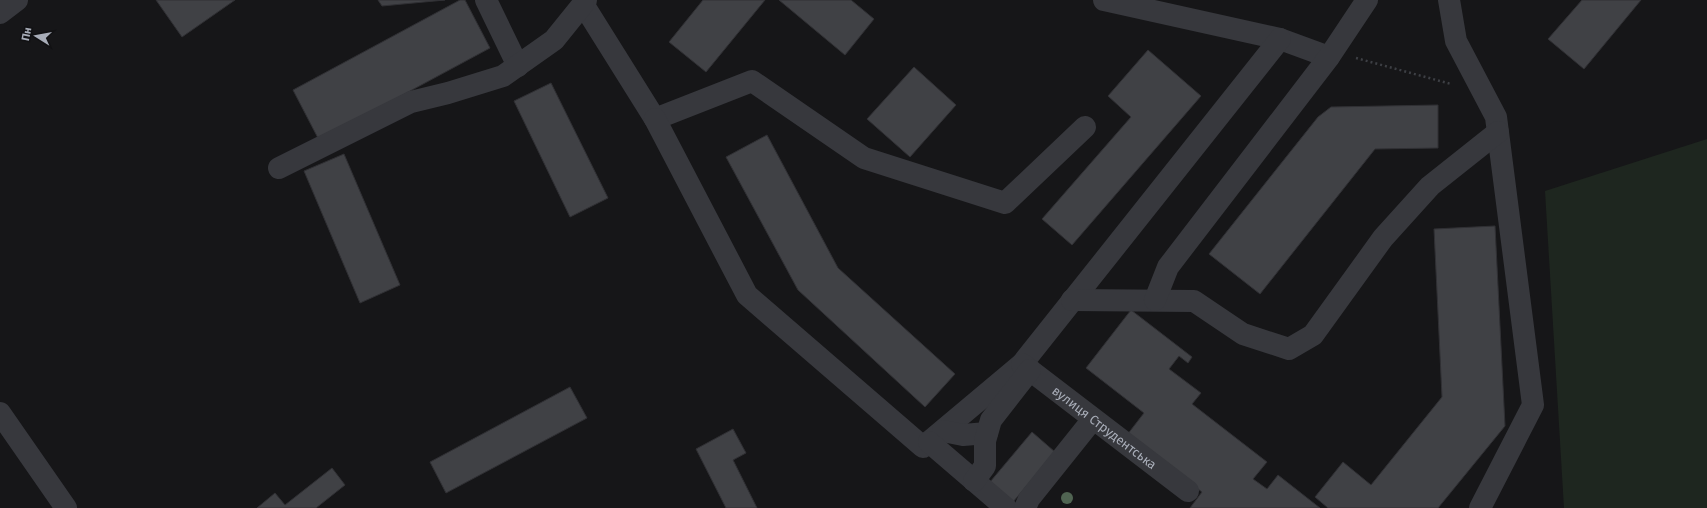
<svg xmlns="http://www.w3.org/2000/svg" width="1707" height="508" font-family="'Fira Sans',sans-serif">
<rect width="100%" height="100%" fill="#161618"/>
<path fill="#1e261f" d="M1707,139V508H1564L1545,191Z"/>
<path fill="#404145" stroke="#303034" d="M156,0H235L182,37Z
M378,0H445L382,6Z
M460,0H465L490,48L319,140L293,90Z
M703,0H765L706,72L669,42Z
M779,0H851L874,19L845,55Z
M1582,0H1641L1584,69L1548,39Z
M1148,50L1201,96L1072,245L1042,219L1131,117L1108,96Z
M914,67L956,105L910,157L867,119Z
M551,83L608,198L570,217L514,101Z
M1438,105V148L1375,149L1260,294L1209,254L1318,117L1331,107Z
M767,135L838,268L955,374L925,407L798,290L726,157Z
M344,154L400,285L360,303L304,171Z
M1495,226L1505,426L1438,508H1328L1315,497L1343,462L1371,485L1442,397L1434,229Z
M1131,310L1192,357L1188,363L1179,356L1169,369L1201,393L1192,404L1267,462L1253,479L1267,489L1278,475L1320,508H1190L1202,492L1127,435L1144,413L1086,368Z
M570,387L587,418L446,493L430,462Z
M733,429L746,453L733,460L757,508H726L696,449Z
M1032,432L1055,452L1013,502L990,482Z
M332,468L345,485L316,508H257L275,493L285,505Z"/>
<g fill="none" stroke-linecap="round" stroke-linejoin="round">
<path stroke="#3d3f44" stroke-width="2.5" stroke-dasharray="2 3" stroke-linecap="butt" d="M1356,58L1451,84"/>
<g stroke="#37383d" stroke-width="22">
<path d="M486,0L518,66"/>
<path d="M586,0L583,4L655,119L752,81L864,158L1005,203L1085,127"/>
<path d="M1104,0L1280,39L1329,57"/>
<path d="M1449,0L1456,41L1496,117L1533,405L1480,508"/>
<path d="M0,13L17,0"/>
<path d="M655,119L747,295L923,447L1022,364L1280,39"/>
<path d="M279,168L411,102L448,93L503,76L554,40L583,4"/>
<path d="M1072,300L1194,301L1243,334L1289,349L1313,335L1383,238L1430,186L1498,132"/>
<path d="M1155,300L1168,267L1329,57L1367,0"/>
<path id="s1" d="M1022,364L1188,491"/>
<path d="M0,413L66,508"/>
<path d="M943,431L963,435L987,433"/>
<path d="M929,442L1006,508"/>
<path d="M974,481L985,466V441L991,420L1030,370"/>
<path d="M1025,508L1029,499L1093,419"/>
</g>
</g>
<circle fill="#506452" cx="1067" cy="498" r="6"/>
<g text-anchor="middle" stroke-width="3" stroke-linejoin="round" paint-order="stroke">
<g font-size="13" fill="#a8adb8" stroke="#111113">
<text dy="5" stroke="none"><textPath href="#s1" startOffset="104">вулиця Струдентська</textPath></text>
</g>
</g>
<g transform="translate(36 36) rotate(281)" stroke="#111113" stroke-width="3" paint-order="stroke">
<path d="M0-3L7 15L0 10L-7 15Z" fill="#a8adb8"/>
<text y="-6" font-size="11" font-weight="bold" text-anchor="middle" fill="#a8adb8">Пн</text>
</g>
</svg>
